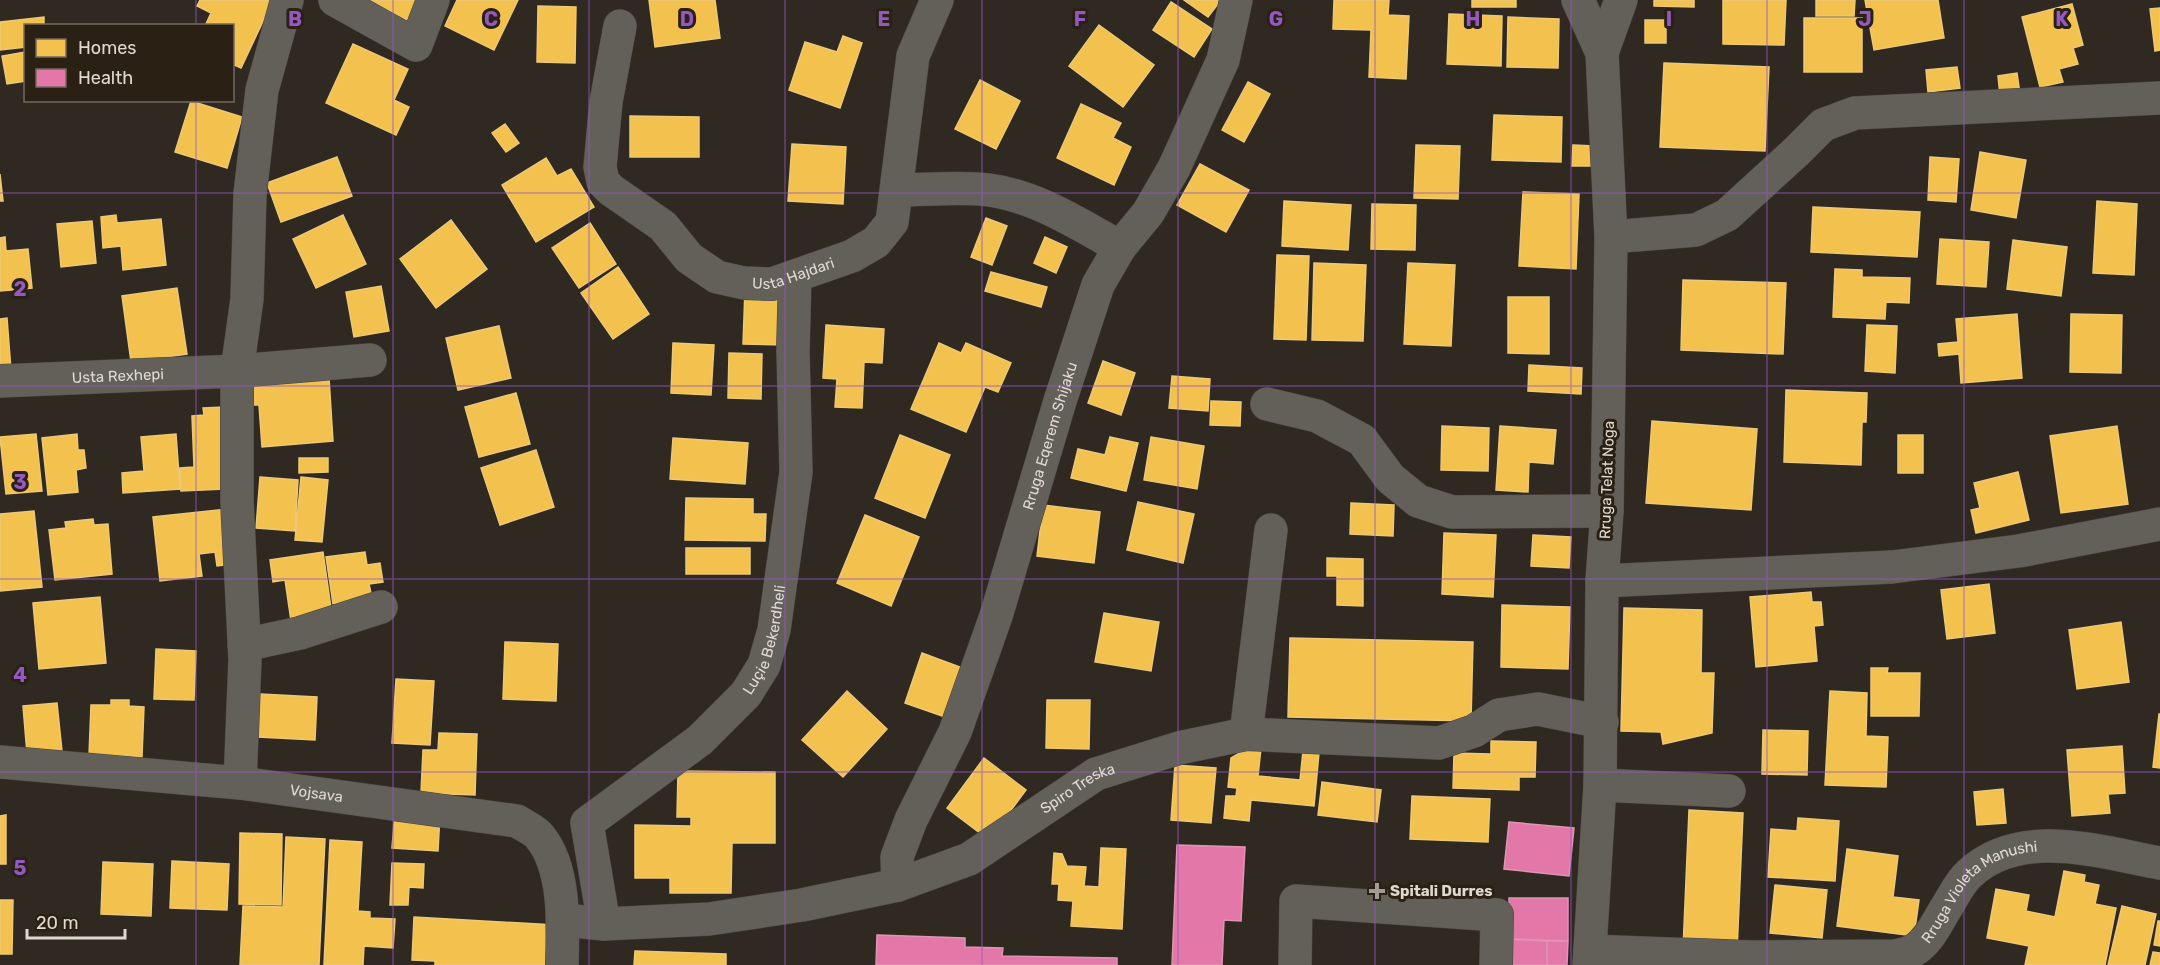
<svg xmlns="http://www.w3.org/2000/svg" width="2160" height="965" font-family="Rubik,sans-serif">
<rect width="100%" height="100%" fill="#2f2922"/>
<path fill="#f2c14e" stroke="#edc875" stroke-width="1.5" d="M200,0H273L241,68L232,64V26H205L211,13L197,6Z
M369,0H420L409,21Z
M457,0H518L494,50L445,26Z
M649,0H715L720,38L655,47Z
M1184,0H1221L1208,17Z
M1334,0H1389L1388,15L1409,16L1406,79L1369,77L1371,30L1333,29Z
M1472,0H1516V7H1472Z
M1654,0H1694V7L1654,6Z
M1723,0H1786L1784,45L1723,44Z
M1816,0H1855L1854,16H1816Z
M1865,0H1938L1944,38L1874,50Z
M1171,2L1212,29L1194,57L1153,30Z
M2072,4L2083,45L2073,48L2078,64L2059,69L2063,82L2040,87L2022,17Z
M538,6L576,7L575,63L537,62Z
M2160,8V50L2155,51L2150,9Z
M1449,14L1502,16L1501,66L1447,64Z
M44,17V26H26V47L0,50V22Z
M1508,17L1559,19L1558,68L1507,67Z
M1804,18H1862V72H1804Z
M1645,20H1666V43H1645Z
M1099,25L1154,65L1123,107L1069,66Z
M843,36L862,43L840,108L789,90L805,42L837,52Z
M353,44L408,69L394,100L409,107L396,135L326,103Z
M26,52V81L7,84L2,56Z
M1664,63L1769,67L1765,151L1660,147Z
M1957,67L1960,88L1928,92L1926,70Z
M2017,73L2020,94L2000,96L1998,76Z
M980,80L1020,101L996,149L955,129Z
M1248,82L1270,94L1244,142L1222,130Z
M191,101L242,117L227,168L175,152Z
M1081,104L1121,123L1113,138L1131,147L1114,185L1057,158Z
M1494,115L1562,117L1561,162L1492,160Z
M630,116L699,117V157H630Z
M505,124L519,143L506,152L492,133Z
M792,144L846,147L843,204L788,201Z
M1416,145L1460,146L1458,199L1414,198Z
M1573,145L1594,146L1593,166H1572Z
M1980,152L2026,160L2016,218L1971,210Z
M337,157L352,196L281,222L267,183Z
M1930,157L1959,159L1956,202L1928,200Z
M546,158L557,176L571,169L594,207L536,242L502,185Z
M1200,164L1249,190L1226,232L1177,205Z
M0,174L3,201H0Z
M1523,192L1579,194L1576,269L1519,266Z
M1284,201L1351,205L1348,250L1282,246Z
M2097,201L2137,204L2134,275L2093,273Z
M1372,204L1416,205L1415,250L1371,249Z
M1813,207L1920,212L1917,257L1811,252Z
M116,215L117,223L161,219L166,265L123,270L121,246L103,248L101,217Z
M343,215L366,264L316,288L293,239Z
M986,218L1007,226L992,265L971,257Z
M451,220L487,269L436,308L400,259Z
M92,221L96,263L61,267L57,224Z
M590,223L616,264L579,288L552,248Z
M5,237L6,251L28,249L32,288L0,291V238Z
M1045,237L1067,247L1056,273L1034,263Z
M1940,239L1989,242L1986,287L1937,284Z
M2013,240L2067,247L2061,296L2007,289Z
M1277,255L1309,256L1306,340L1274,339Z
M1314,263L1366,265L1363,341L1312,340Z
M1408,263L1455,265L1451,346L1404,344Z
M618,267L649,314L613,339L581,293Z
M1835,269L1862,270V277L1910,278L1909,303L1886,302L1885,319L1833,317Z
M991,272L1047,287L1041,307L985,291Z
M1683,280L1786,283L1783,354L1681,350Z
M381,286L389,331L354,337L346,292Z
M177,288L187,354L131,362L122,296Z
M745,289L789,290L787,345L743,344Z
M1508,297H1549V354L1508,353Z
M2017,314L2022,378L1961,383L1959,354L1939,356L1938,344L1958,342L1956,319Z
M2071,314L2122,315L2121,373L2070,372Z
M7,318L11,370L0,371V319Z
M826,325L884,329L882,363L864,362L862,408L835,407L837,379L823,378Z
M1867,325L1897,326L1895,373L1865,371Z
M499,326L511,378L458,390L446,338Z
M673,343L714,345L711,395L671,393Z
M939,343L961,353L966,343L1011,363L998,392L985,387L966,432L911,409Z
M729,353L762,354L761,399L728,398Z
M1103,361L1135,373L1121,415L1088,403Z
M1529,365L1582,368L1581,394L1528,391Z
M250,376L329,378L333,441L262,447L259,405H252Z
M1172,376L1210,379L1208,411L1169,408Z
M1786,390L1867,393L1866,422H1862L1861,465L1784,462Z
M516,393L530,444L479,457L465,407Z
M1211,401L1241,402L1240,426L1210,425Z
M223,407L225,489L181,491L180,468L194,467L192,416L204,415L203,408Z
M1652,421L1757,429L1751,510L1646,503Z
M1442,426L1489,428L1488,471L1441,470Z
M1500,426L1556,430L1553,464L1529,462L1528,492L1496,490Z
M2117,426L2128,504L2061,513L2050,436Z
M36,434L42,491L6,494L0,437Z
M77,434L78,450H84L86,468L76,470L78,492L48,495L42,438Z
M176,434L180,489L123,493L122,473L144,471L141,437Z
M900,435L950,455L925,518L875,498Z
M1898,435H1923V473H1898Z
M1110,437L1138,443L1126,491L1071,478L1078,449L1105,455Z
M1151,437L1204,446L1197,489L1144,480Z
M673,438L748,443L745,484L670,479Z
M536,450L554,507L500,525L481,468Z
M299,458H328V472L299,473Z
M2018,472L2029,520L1976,533L1971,510L1980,508L1974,483Z
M260,477L298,480L295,531L256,528Z
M301,477L328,480L322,542L295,540Z
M686,498L753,499V514H766L765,541L685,540Z
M1138,502L1194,514L1183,563L1127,550Z
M1351,503L1394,505L1393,536L1350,534Z
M1043,505L1100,512L1094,563L1037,556Z
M227,509L233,564L217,566L215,552L199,554L202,576L160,581L153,517Z
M34,511L42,587L0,591V514Z
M865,515L919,537L891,606L837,583Z
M93,519L94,525L108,524L112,574L55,580L49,530L66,528L65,522Z
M1444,533L1496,535L1493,597L1442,594Z
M1533,535L1571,537L1569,568L1531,566Z
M686,548H750V574H686Z
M323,552L332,615L291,621L285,580L273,582L270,560Z
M365,552L367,565L380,563L383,582L369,584L372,598L333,604L326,557Z
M1327,558L1363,559V606L1337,605V576H1327Z
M1989,584L1995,633L1947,639L1941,590Z
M1811,592L1812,602H1821L1823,625L1814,626L1817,661L1756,667L1750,597Z
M100,597L106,663L39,669L33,603Z
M1502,605L1570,607L1568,669L1501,667Z
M1624,608L1702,610L1701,673H1714L1712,733L1663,744L1661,732L1621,731Z
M1104,613L1159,622L1151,671L1095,662Z
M2121,622L2129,682L2077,689L2069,630Z
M1290,638L1473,642L1471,721L1288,717Z
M505,642L558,644L556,701L503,699Z
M156,649L196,651L194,700L154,699Z
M922,653L965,669L948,718L905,703Z
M1871,668H1888L1887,673H1920L1919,716H1871Z
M396,679L434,681L430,745L392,743Z
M847,691L887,729L843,777L802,740Z
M1830,691L1867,693L1866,736L1888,737L1886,787L1825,785Z
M260,694L317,697L315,740L258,737Z
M111,700H129V706L144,707L142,757L89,755L91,705H111Z
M1047,700H1090L1089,749L1046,748Z
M57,703L62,751L27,754L23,706Z
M2159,714H2160V768L2153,767Z
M1763,730L1808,731L1807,775L1762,774Z
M439,733L477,734L475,795L421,793L423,750H438Z
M1491,741L1536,742L1535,777H1519V790L1453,788L1454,753L1491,754Z
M2122,746L2125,793L2108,794L2110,813L2072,816L2067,750Z
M1250,747L1261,748L1258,776L1300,780L1303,751L1319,753L1314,806L1251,800L1249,821L1224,818L1226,796H1236L1237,788L1228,787L1231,758Z
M984,758L1026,790L989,840L947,808Z
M1175,765L1216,768L1211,823L1171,820Z
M678,771L775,772V843H732L731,893H670V878H635V825L691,826V817H677Z
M1322,782L1381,790L1377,822L1318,815Z
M2003,789L2006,823L1977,825L1974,792Z
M1412,796L1490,799L1488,842L1410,839Z
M1689,810L1743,813L1737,952L1683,949Z
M395,811L440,814L438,851L392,848Z
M6,815V864H0V816Z
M1798,818L1839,821L1835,881L1768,877L1771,829L1797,831Z
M240,833L282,834L281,905L239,904Z
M286,837L325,839L319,965H240L243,906L283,907Z
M330,840L362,842L358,911L370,912V918L395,919L393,948L364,946L363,965H324Z
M1101,848L1126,849L1122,929L1071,926L1073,901L1058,900L1059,884H1052L1054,853L1062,854L1067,866L1086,867L1084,886L1099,887Z
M1847,849L1898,856L1893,897L1919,900L1914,936L1837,926Z
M172,861L229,864L227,910L170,908Z
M103,862L153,864L151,916L101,914Z
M392,863L424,864L423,888L409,887L408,905H390Z
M2064,871L2085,875L2084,882L2099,885L2095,904L2116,908L2105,965H2025L2029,946L1987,938L1996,889L2029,895L2026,911L2055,917Z
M1775,885L1827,890L1822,938L1770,933Z
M0,900H13L12,954H0Z
M2122,906L2156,914L2145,965H2108Z
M414,917L556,925L554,965H435V961L412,960Z
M2158,921H2160V946L2154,945Z
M635,951L726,954V965H634Z
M2153,952L2160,953V965H2150Z"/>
<path fill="#e377a8" stroke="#e294b4" stroke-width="1.5" d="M1509,822L1574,828L1569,876L1504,869Z
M1177,845L1245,847L1241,921L1224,920L1222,965H1172Z
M1509,898H1568V941L1509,939Z
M877,935L965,938V947L1003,948L1002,956L1117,958V965H876Z
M1509,939L1547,941V965H1508Z
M1547,941H1568L1567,965H1547Z"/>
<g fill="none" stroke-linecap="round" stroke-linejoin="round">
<g stroke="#4b463f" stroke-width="34">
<g id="minor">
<path d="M335,0L416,45L433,0"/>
<path d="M1578,0L1602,53L1611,237L1607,511L1602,581L1600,785L1589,965"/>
<path id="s1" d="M620,26L606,102L600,167L603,182L611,190L663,226L689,258L717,277L744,283L772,284L852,256L876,242L892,222L913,56L937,0"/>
<path d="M1602,53L1621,0"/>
<path d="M897,190C924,190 963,186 989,190C1038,197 1078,224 1120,247"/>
<path d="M1611,237L1696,230L1727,215L1796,152L1823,125L1855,113L2160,98"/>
<path id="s2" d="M0,381L237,371L370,360"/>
<path d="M1267,404L1317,416L1362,440L1390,478L1418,501L1452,512L1607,511"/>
<path d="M1602,581L1892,567L2019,551L2160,524"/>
<path d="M244,645L300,633L381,607"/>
<path d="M1246,734L1271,530"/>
<path id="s3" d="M0,762L240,783L517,821C524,826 535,830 540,837C566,869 563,926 562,965"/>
<path d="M240,783L245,659L237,501V371L247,299L250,194L262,90L287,0"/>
<path d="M1600,785L1729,791"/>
<path id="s4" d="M898,885L897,857L911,820L955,732L996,616L1060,401L1098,285L1120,247L1148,213L1174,168L1223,60L1236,0"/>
<path id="s5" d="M564,920L604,924L709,919L802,905L898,885L969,859L1096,774L1179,748L1246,734L1439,743L1474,731L1499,715L1538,709L1602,722"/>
<path id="s6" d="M604,924L587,823L700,740L746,694L764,665L774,630L796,472L793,351L795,276"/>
<path id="s7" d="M1590,951L1750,957L1894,956C1900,955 1907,954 1912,951C1928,944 1937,922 1946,908C1953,897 1960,882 1969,874C2020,826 2100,852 2160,863"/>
<path d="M1295,965L1296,901L1497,915L1496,965"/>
</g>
</g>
<use href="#minor" stroke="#635f59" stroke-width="33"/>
</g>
<path fill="none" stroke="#9457c3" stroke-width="1.5" stroke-opacity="0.55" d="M196,0V26M393,0V965M589,0V965M785,0V965M982,0V965M1178,0V965M1375,0V965M1571,0V965M1767,0V965M1964,0V965M196,100V965M0,193H2160M0,386H2160M0,579H2160M0,772H2160"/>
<path fill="#a29b93" stroke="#2a2013" stroke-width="2" d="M1374 882h6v6h6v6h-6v6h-6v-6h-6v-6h6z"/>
<g text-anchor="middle" stroke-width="6" stroke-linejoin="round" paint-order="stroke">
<g font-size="15" fill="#e0d9d0" stroke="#2a2013">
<text dy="5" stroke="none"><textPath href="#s1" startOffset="386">Usta Hajdari</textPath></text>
<text dy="5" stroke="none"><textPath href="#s2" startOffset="118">Usta Rexhepi</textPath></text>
<text dy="5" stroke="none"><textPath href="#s4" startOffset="477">Rruga Eqerem Shijaku</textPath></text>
<text transform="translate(1607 480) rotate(-88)" y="5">Rruga Telat Noga</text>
<text dy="5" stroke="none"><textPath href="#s6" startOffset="366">Luçie Bekerdheli</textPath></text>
<text dy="5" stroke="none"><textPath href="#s5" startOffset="543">Spiro Treska</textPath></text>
<text dy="5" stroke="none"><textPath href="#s3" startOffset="318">Vojsava</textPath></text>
<text dy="5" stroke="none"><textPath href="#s7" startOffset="417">Rruga Violeta Manushi</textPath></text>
</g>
<g font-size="15" font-weight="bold" fill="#e0d9d0" stroke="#2a2013" text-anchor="start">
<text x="1390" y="896">Spitali Durres</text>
</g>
</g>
<g font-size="20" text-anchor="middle" font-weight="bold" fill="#9457c3" stroke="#2a2013" stroke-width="6" stroke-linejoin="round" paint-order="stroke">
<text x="295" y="26">B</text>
<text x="491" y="26">C</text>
<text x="687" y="26">D</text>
<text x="884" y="26">E</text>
<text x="1080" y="26">F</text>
<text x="1276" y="26">G</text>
<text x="1473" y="26">H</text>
<text x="1669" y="26">I</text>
<text x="1865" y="26">J</text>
<text x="2062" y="26">K</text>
<text x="20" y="296">2</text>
<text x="20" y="489">3</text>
<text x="20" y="682">4</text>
<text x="20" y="875">5</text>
</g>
<rect x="24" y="24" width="210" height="78" fill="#2a2013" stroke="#736a5f" stroke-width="1.5"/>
<rect x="36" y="39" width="30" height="18" fill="#f2c14e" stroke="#736a5f" stroke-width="1.5"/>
<text x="78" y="54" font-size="18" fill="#e0d9d0">Homes</text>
<rect x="36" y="69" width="30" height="18" fill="#e377a8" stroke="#736a5f" stroke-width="1.5"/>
<text x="78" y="84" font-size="18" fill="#e0d9d0">Health</text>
<path d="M27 929v9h98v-9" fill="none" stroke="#e0d9d0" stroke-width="3"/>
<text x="36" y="929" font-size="18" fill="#e0d9d0" stroke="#2a2013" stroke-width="4.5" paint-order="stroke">20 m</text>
</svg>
